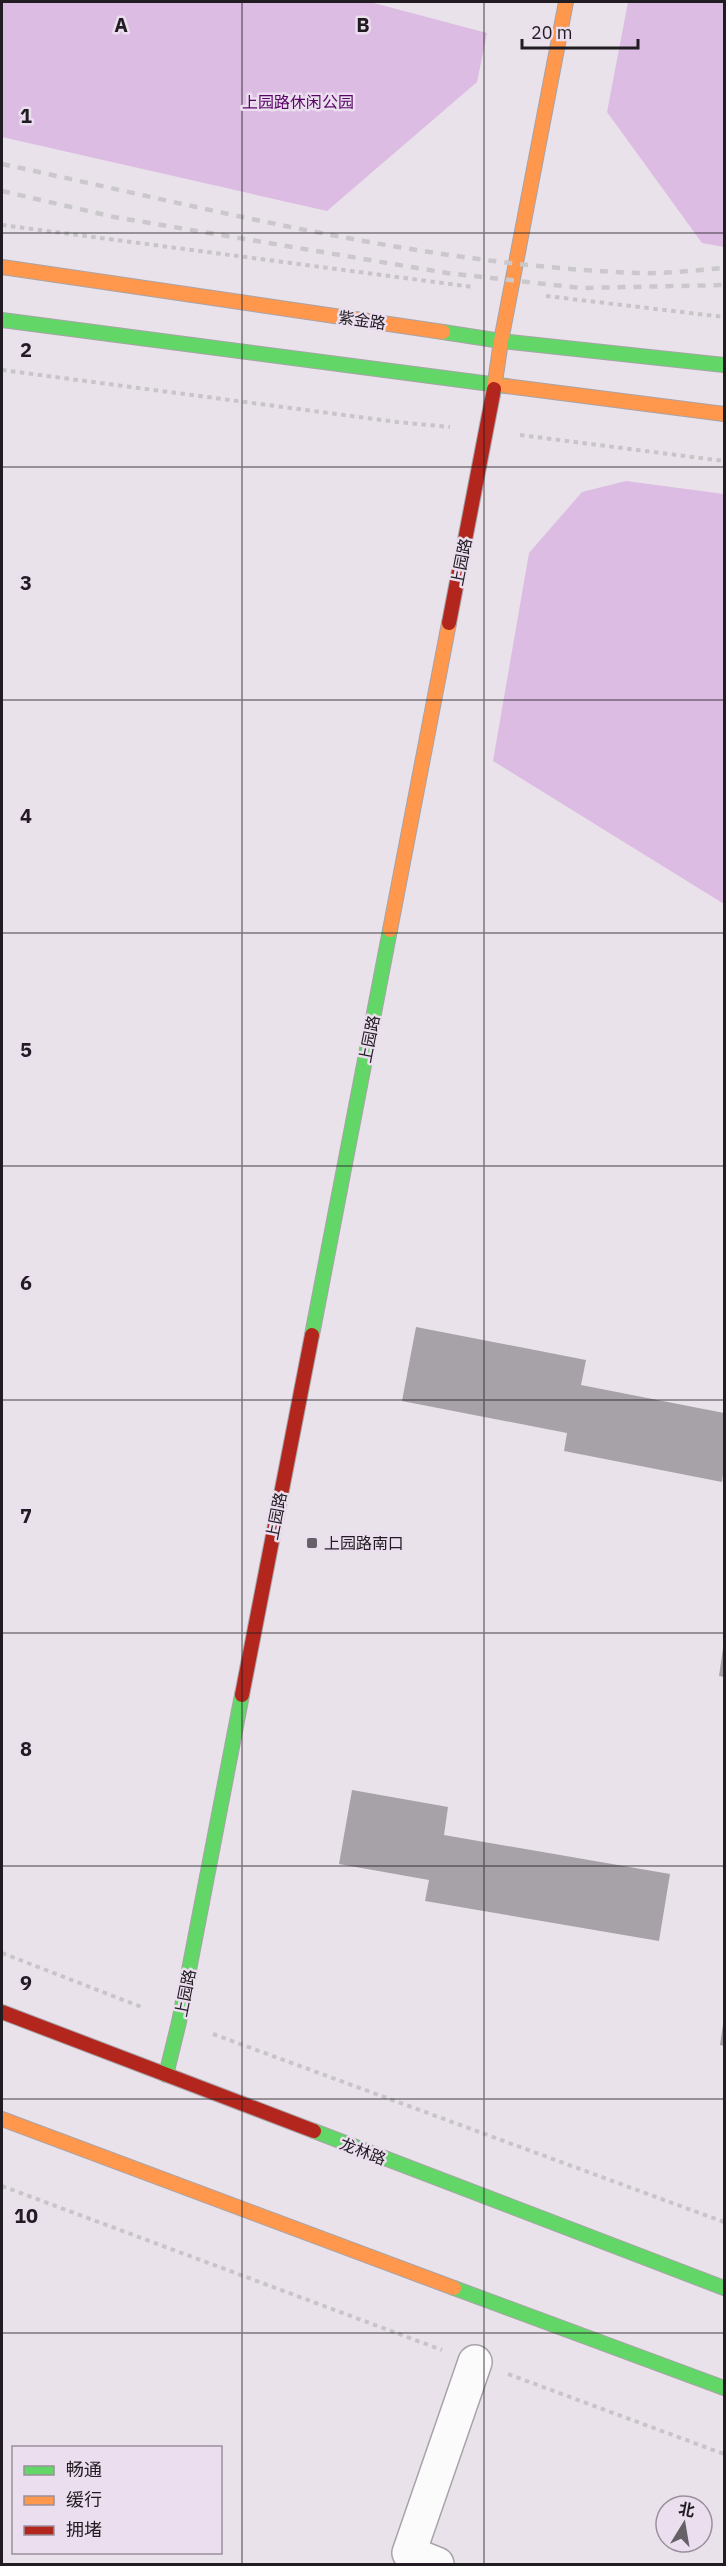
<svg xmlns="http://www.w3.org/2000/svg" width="726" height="2566" font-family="'IBM Plex Sans','Noto Sans SC',sans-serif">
<rect width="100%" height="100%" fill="#e9e2ea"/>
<path fill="#dcbce3" d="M2,2H370L487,33L477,82L327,211L2,137Z
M628,2H724V247L702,243L607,112Z
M626,481L724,494V904L493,761L529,553L582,492Z"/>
<path fill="#a7a2a8" d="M416,1327L586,1360L581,1385L724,1413V1467L722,1482L564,1451L567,1433L402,1401Z
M723,1648H724V1677L719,1676Z
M352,1790L448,1807L444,1835L670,1874L659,1941L425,1901L429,1880L339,1864Z
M723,2024L724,2025V2046L720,2045Z"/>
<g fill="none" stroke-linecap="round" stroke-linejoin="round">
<g stroke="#a8a3a9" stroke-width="36">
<path id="street" d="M437,2564L409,2553L475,2362"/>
</g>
<g stroke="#a8a3a9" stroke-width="16">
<path id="fast" d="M2,320L506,386
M443,332L501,341L724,365
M312,1335L390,930
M166,2075L179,2022L242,1695
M314,2131L724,2288
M454,2288L724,2388"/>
</g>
<g stroke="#a8a3a9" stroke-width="16">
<path id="slow" d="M2,267L443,332
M506,386L724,414
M494,389L501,341L566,2
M390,930L449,623
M2,2119L454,2288"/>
</g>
<g stroke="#a8a3a9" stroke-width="16">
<path id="jam" d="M449,623L494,389
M242,1695L312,1335
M2,2012L314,2131"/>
</g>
<path stroke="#c8c5c8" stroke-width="4" stroke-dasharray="4.5 4.5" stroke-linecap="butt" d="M2,225L473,287
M546,296L724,317
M2,370L397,422L450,427
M520,435L724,461
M2,1953L144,2008
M213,2034L724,2222
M2,2186L442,2350
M508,2374L724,2454"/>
<use href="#street" stroke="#fcfbfc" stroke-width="33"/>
<use href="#fast" stroke="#63d668" stroke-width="14"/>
<use href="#slow" stroke="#ff974d" stroke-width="14"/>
<use href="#jam" stroke="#b3261e" stroke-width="14"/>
<path stroke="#cac8cb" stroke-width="4.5" stroke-dasharray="8 8" stroke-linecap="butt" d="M2,164C211,209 423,265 638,273C667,274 696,270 724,268
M2,191L114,217L447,273L581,288L724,285"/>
</g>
<path fill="none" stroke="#201c21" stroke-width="1.5" stroke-opacity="0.55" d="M242,2V2564M484,2V2564M2,233H724M2,467H724M2,700H724M2,933H724M2,1166H724M2,1400H724M2,1633H724M2,1866H724M2,2099H724M2,2333H724"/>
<rect fill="#666167" stroke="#ebdeee" stroke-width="2" x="306" y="1537" width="12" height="12" rx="3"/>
<g text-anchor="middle" stroke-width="5" stroke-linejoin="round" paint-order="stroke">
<g font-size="16" fill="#580367" stroke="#ebdeee">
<text x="298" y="108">上园路休闲公园</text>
</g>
<g font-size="16" fill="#201c21" stroke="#ebdeee">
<text transform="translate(362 320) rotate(8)" y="6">紫金路</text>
<text transform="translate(461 562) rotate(-79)" y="6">上园路</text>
<text transform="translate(369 1039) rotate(-79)" y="6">上园路</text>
<text transform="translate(276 1516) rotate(-79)" y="6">上园路</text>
<text transform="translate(185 1993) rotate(-79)" y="6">上园路</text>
<text transform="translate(363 2151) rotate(21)" y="6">龙林路</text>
</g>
<g font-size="16" fill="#201c21" stroke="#ebdeee" text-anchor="start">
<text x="324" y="1549">上园路南口</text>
</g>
</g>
<g font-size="20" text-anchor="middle" font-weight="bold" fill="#201c21" stroke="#ebdeee" stroke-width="5" stroke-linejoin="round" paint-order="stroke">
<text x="121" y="32">A</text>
<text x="363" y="32">B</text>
<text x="26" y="123">1</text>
<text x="26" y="357">2</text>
<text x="26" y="590">3</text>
<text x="26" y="823">4</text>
<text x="26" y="1057">5</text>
<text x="26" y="1290">6</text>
<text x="26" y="1523">7</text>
<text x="26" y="1756">8</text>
<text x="26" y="1990">9</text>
<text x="26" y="2223">10</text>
</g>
<rect width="726" height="2566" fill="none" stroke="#201c21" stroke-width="6"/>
<rect x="12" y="2446" width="210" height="108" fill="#ebdeee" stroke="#9a909c" stroke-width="1.5"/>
<rect x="24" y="2466" width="30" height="9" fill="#63d668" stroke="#9a909c" stroke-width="1.5"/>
<text x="66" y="2476" font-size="18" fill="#201c21">畅通</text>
<rect x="24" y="2496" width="30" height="9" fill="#ff974d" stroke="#9a909c" stroke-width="1.5"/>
<text x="66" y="2506" font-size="18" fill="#201c21">缓行</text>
<rect x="24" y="2526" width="30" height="9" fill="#b3261e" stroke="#9a909c" stroke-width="1.5"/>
<text x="66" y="2536" font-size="18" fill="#201c21">拥堵</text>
<g transform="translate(684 2524) rotate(11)"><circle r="28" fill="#ebdeee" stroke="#9a909c" stroke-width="1.5"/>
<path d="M0-4.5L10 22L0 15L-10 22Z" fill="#666167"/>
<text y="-9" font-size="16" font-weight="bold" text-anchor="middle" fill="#201c21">北</text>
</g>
<path d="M522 39v9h116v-9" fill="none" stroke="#201c21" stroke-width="3"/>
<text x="531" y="39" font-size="18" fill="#201c21" stroke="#ebdeee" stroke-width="4.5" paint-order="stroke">20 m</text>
</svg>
